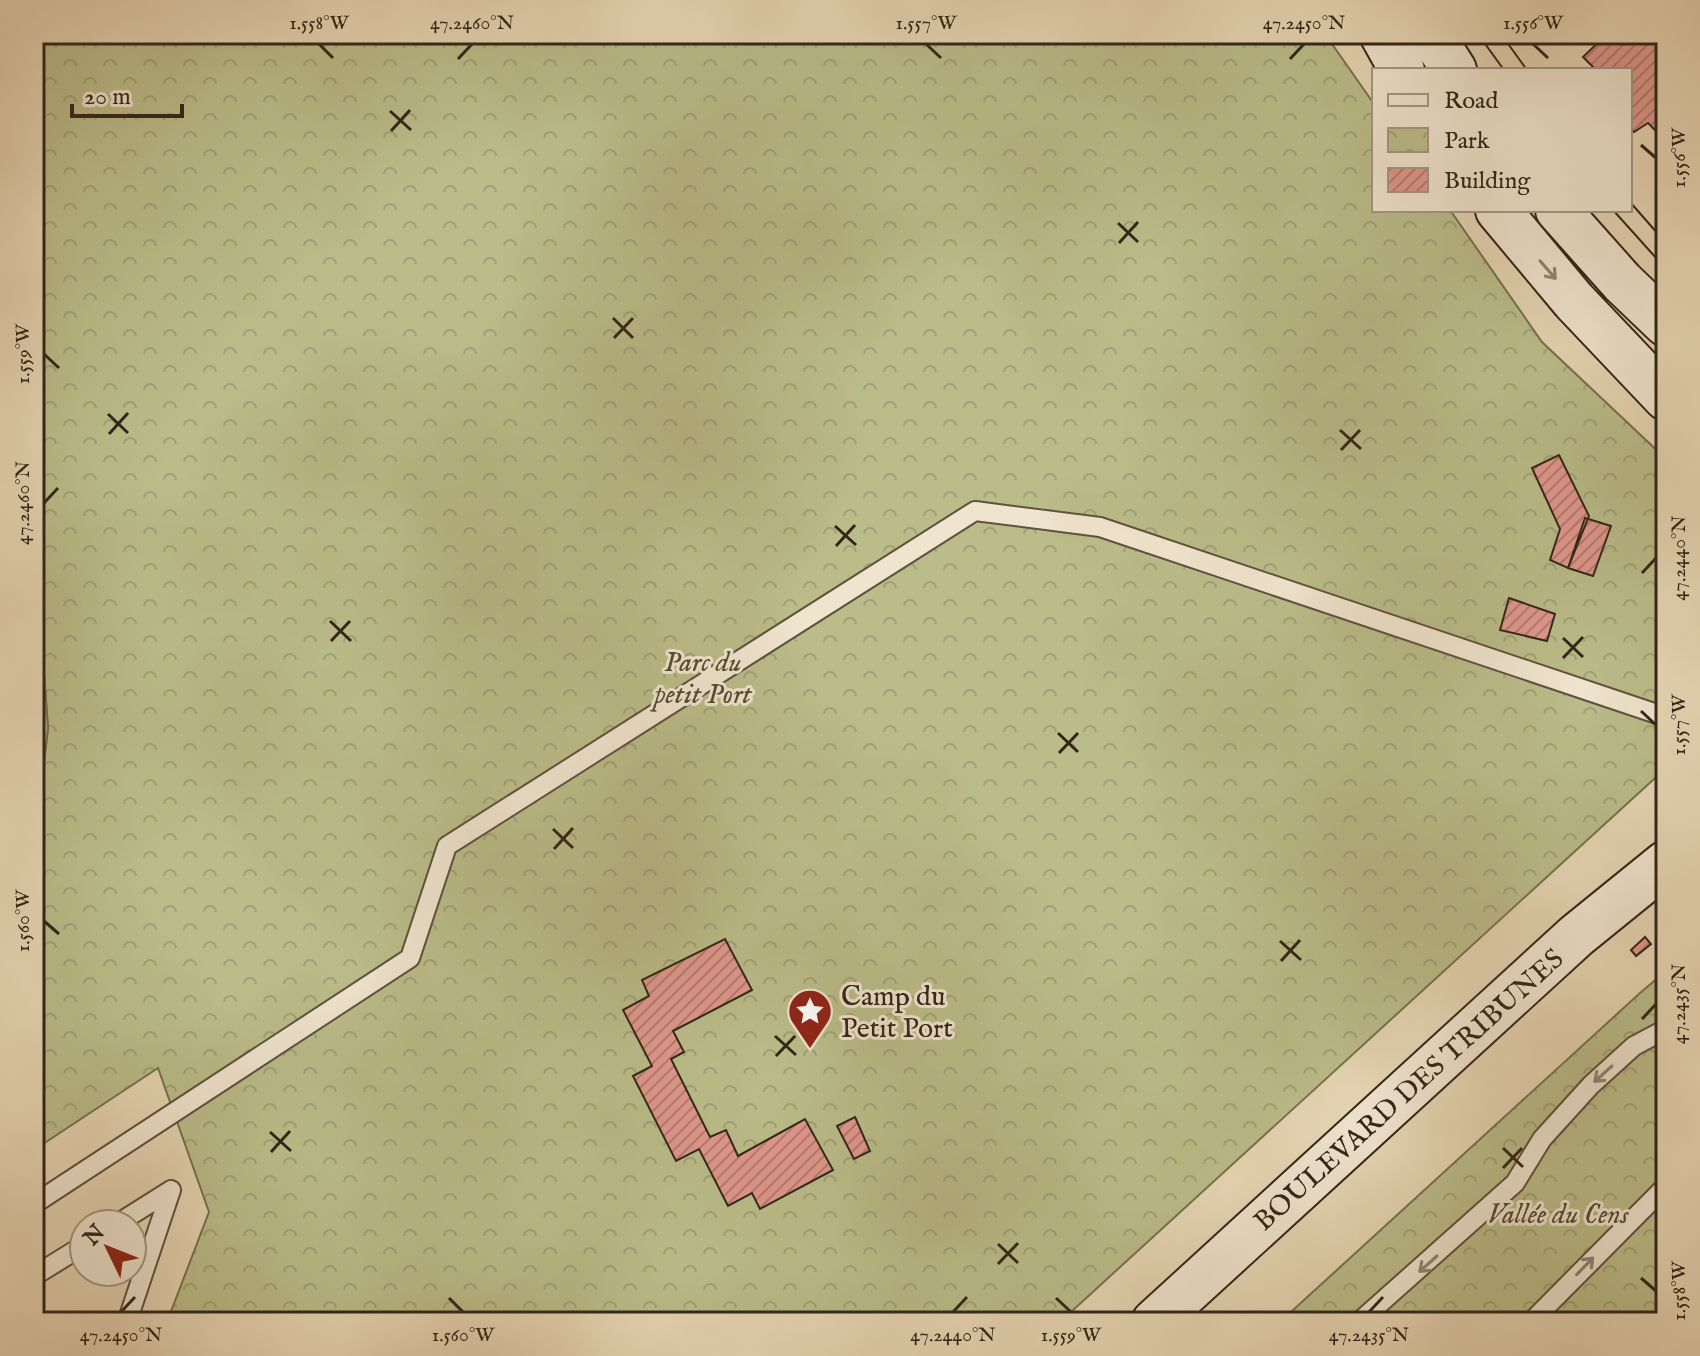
<svg xmlns="http://www.w3.org/2000/svg" width="1700" height="1356" font-family="'IM FELL English',serif">
<defs>
<pattern id="park-crowns" width="20" height="18" patternUnits="userSpaceOnUse" patternTransform="scale(2)"><rect width="20" height="18" fill="#babc89"/><path d="M2 6a3 3 0 1 1 6 0M12 15a3 3 0 1 1 6 0" fill="none" stroke="#a0a176"/></pattern>
<pattern id="building-hatch" width="6" height="6" patternUnits="userSpaceOnUse" patternTransform="scale(2)"><rect width="6" height="6" fill="#e0978c"/><path d="M-1 1l2-2M0 6l6-6M5 7l2-2" fill="none" stroke="#b67b71"/></pattern>
</defs>
<rect width="100%" height="100%" fill="#e6d5b3"/>
<filter id="stains"><feTurbulence type="fractalNoise" baseFrequency=".0025" numOctaves="4"/><feColorMatrix values="0 0 0 0 .2 0 0 0 0 .09 0 0 0 0 .02 0 0 0 .5 -.17"/></filter>
<radialGradient id="worn" r=".72"><stop offset=".6" stop-color="#630" stop-opacity="0"/><stop offset="1" stop-color="#630" stop-opacity=".3"/></radialGradient>
<path fill="url(#park-crowns)" stroke="#767150" stroke-width="2" d="M34,34H1325L1374,104V210H1450L1542,342L1666,459V768L1060,1322H167L209,1212L158,1068L34,1150V845L48,728L34,541Z
M1666,971V1322H1280L1640,993Z"/>
<path fill="#babc89" stroke="#767150" stroke-width="2" d="M34,541L48,728L34,845Z"/>
<path fill="url(#building-hatch)" stroke="#322618" stroke-width="2" d="M1607,34H1666V141L1648,123L1634,132L1630,128V70H1596L1583,57Z
M1559,455L1589,516L1568,568L1550,560L1560,529L1532,468Z
M1585,518L1611,526L1593,576L1568,568Z
M1509,598L1555,614L1547,641L1500,630Z
M1645,937L1651,944L1636,956L1631,950Z
M725,939L752,990L673,1031L684,1052L671,1059L710,1137L726,1130L738,1156L805,1119L833,1170L760,1209L752,1193L728,1206L699,1149L676,1161L633,1076L652,1066L623,1010L649,996L642,980Z
M855,1117L870,1151L854,1159L837,1126Z"/>
<g fill="none" stroke-linecap="round" stroke-linejoin="round">
<g stroke="#5f523f" stroke-width="22">
<path id="lane" d="M34,1204L410,958L447,846L975,511L1100,527L1666,717
M117,1224L171,1190
M34,1276L84,1245
M127,1322L171,1190
M1359,1322L1515,1183L1542,1139L1591,1085L1634,1046L1666,1029
M1531,1322L1666,1186"/>
</g>
<g stroke="#322618" stroke-width="48">
<path id="secondary" d="M1382,34L1402,70
M1431,34L1454,70
M1498,210L1574,301L1666,398
M1558,210L1622,282L1666,324
M1154,1322L1576,936L1666,863"/>
</g>
<use href="#lane" stroke="#efe4ce" stroke-width="18"/>
<use href="#secondary" stroke="#efe4ce" stroke-width="44"/>
<path stroke="#322618" stroke-width="2" d="M1478,34L1504,70
M1501,34L1527,70
M1630,202L1666,243
M1613,210L1666,269"/>
</g>
<defs><path id="oneway-shaft" d="M-6 0H5M1.5-3L5.5 0L1.5 3" fill="none" stroke-width="1.6" stroke-linecap="round" stroke-linejoin="round" transform="scale(2)"/></defs>
<g stroke="#908573">
<use href="#oneway-shaft" transform="translate(1548 270) rotate(49)"/>
<use href="#oneway-shaft" transform="translate(1603 1074) rotate(138)"/>
<use href="#oneway-shaft" transform="translate(1428 1264) rotate(138)"/>
<use href="#oneway-shaft" transform="translate(1585 1266) rotate(-46)"/>
</g>
<path fill="none" stroke="#322618" stroke-width="3" d="M319,44L333,58M926,44L941,58M1533,44L1548,58M458,59L472,44M1290,59L1304,44M390,111L411,130M391,131L410,110M1641,145L1656,158M1118,223L1138,242M1119,243L1138,222M613,318L633,338M614,338L633,318M44,354L59,368M108,414L128,433M1340,430L1361,449M109,434L128,413M1341,450L1360,430M44,503L58,488M835,526L856,545M836,546L855,525M1642,573L1656,558M330,621L351,641M1563,638L1583,657M331,641L350,621M1563,658L1583,637M1641,711L1656,725M1058,733L1078,752M1059,753L1078,733M553,829L573,848M554,849L573,828M44,921L59,934M1280,941L1301,960M1281,961L1300,940M1642,1019L1656,1004M775,1036L796,1055M776,1056L795,1036M270,1132L291,1151M1503,1148L1523,1167M271,1152L290,1131M1503,1168L1522,1148M998,1244L1018,1263M998,1264L1018,1243M1641,1278L1656,1291M449,1298L463,1312M1056,1298L1071,1312M121,1312L135,1297M953,1312L967,1297M1369,1312L1383,1297"/>
<defs>
<g id="sight-pin" transform="scale(2.3)"><path d="M0 17L-7.5 6A9.5 9.5 0 1 1 7.5 6Z" fill="#8f2418" stroke="#efe4ce"/><path d="M0-6L1.8-2.2L6-1.7L2.9 1.2L3.7 5.4L0 3.3L-3.7 5.4L-2.9 1.2L-6-1.7L-1.8-2.2Z" fill="#fff"/></g>
</defs>
<g fill-rule="evenodd">
<use href="#sight-pin" x="810" y="1011"/>
</g>
<g text-anchor="middle" stroke-width="6" stroke-linejoin="round" paint-order="stroke">
<g font-size="28" font-style="italic" fill="#544c34" stroke="#efe4ce">
<text x="703" y="671">Parc du<tspan x="703" dy="32">petit Port</tspan></text>
<text x="1558" y="1223">Vallée du Cens</text>
</g>
<g font-size="28" fill="#322618" stroke="#efe4ce" text-anchor="start">
<text x="841" y="1005">Camp du<tspan x="841" dy="32">Petit Port</tspan></text>
</g>
<g font-size="28" fill="#322618" stroke="#efe4ce">
<text transform="translate(1408 1089) rotate(-42)" y="10">BOULEVARD DES TRIBUNES</text>
</g>
</g>
<rect width="1700" height="1356" fill="none" stroke="#e6d5b3" stroke-width="88"/>
<rect x="1372" y="68" width="260" height="144" fill="#efe4ce" stroke="#a39885" stroke-width="2"/>
<rect x="1388" y="94" width="40" height="12" fill="#efe4ce" stroke="#a39885" stroke-width="2"/>
<text x="1444" y="108" font-size="24" fill="#322618">Road</text>
<rect x="1388" y="128" width="40" height="24" fill="url(#park-crowns)" stroke="#a39885" stroke-width="2"/>
<text x="1444" y="148" font-size="24" fill="#322618">Park</text>
<rect x="1388" y="168" width="40" height="24" fill="url(#building-hatch)" stroke="#a39885" stroke-width="2"/>
<text x="1444" y="188" font-size="24" fill="#322618">Building</text>
<g transform="translate(108 1248) rotate(313)"><circle r="38" fill="#efe4ce" stroke="#a39885" stroke-width="2"/>
<path d="M0-6L14 30L0 20L-14 30Z" fill="#8f2418"/>
<text y="-12" font-size="22" font-weight="bold" text-anchor="middle" fill="#322618">N</text>
</g>
<path d="M72 104v12h110v-12" fill="none" stroke="#322618" stroke-width="4"/>
<text x="84" y="104" font-size="24" fill="#322618" stroke="#efe4ce" stroke-width="6" paint-order="stroke">20 m</text>
<rect x="44" y="44" width="1612" height="1268" fill="none" stroke="#322618" stroke-width="3"/>
<g font-size="20" text-anchor="middle" fill="#322618">
<text x="319" y="29">1.558°W</text>
<text x="472" y="29">47.2460°N</text>
<text x="926" y="29">1.557°W</text>
<text x="1304" y="29">47.2450°N</text>
<text x="1533" y="29">1.556°W</text>
<text transform="translate(1678 158) rotate(-90)" y="7">1.556°W</text>
<text transform="translate(22 354) rotate(-90)" y="7">1.559°W</text>
<text transform="translate(22 503) rotate(-90)" y="7">47.2460°N</text>
<text transform="translate(1678 558) rotate(-90)" y="7">47.2440°N</text>
<text transform="translate(1678 725) rotate(-90)" y="7">1.557°W</text>
<text transform="translate(22 921) rotate(-90)" y="7">1.560°W</text>
<text transform="translate(1678 1004) rotate(-90)" y="7">47.2435°N</text>
<text transform="translate(1678 1291) rotate(-90)" y="7">1.558°W</text>
<text x="121" y="1341">47.2450°N</text>
<text x="463" y="1341">1.560°W</text>
<text x="953" y="1341">47.2440°N</text>
<text x="1071" y="1341">1.559°W</text>
<text x="1369" y="1341">47.2435°N</text>
</g>
<rect width="100%" height="100%" filter="url(#stains)"/>
<rect width="100%" height="100%" fill="url(#worn)"/>
</svg>
